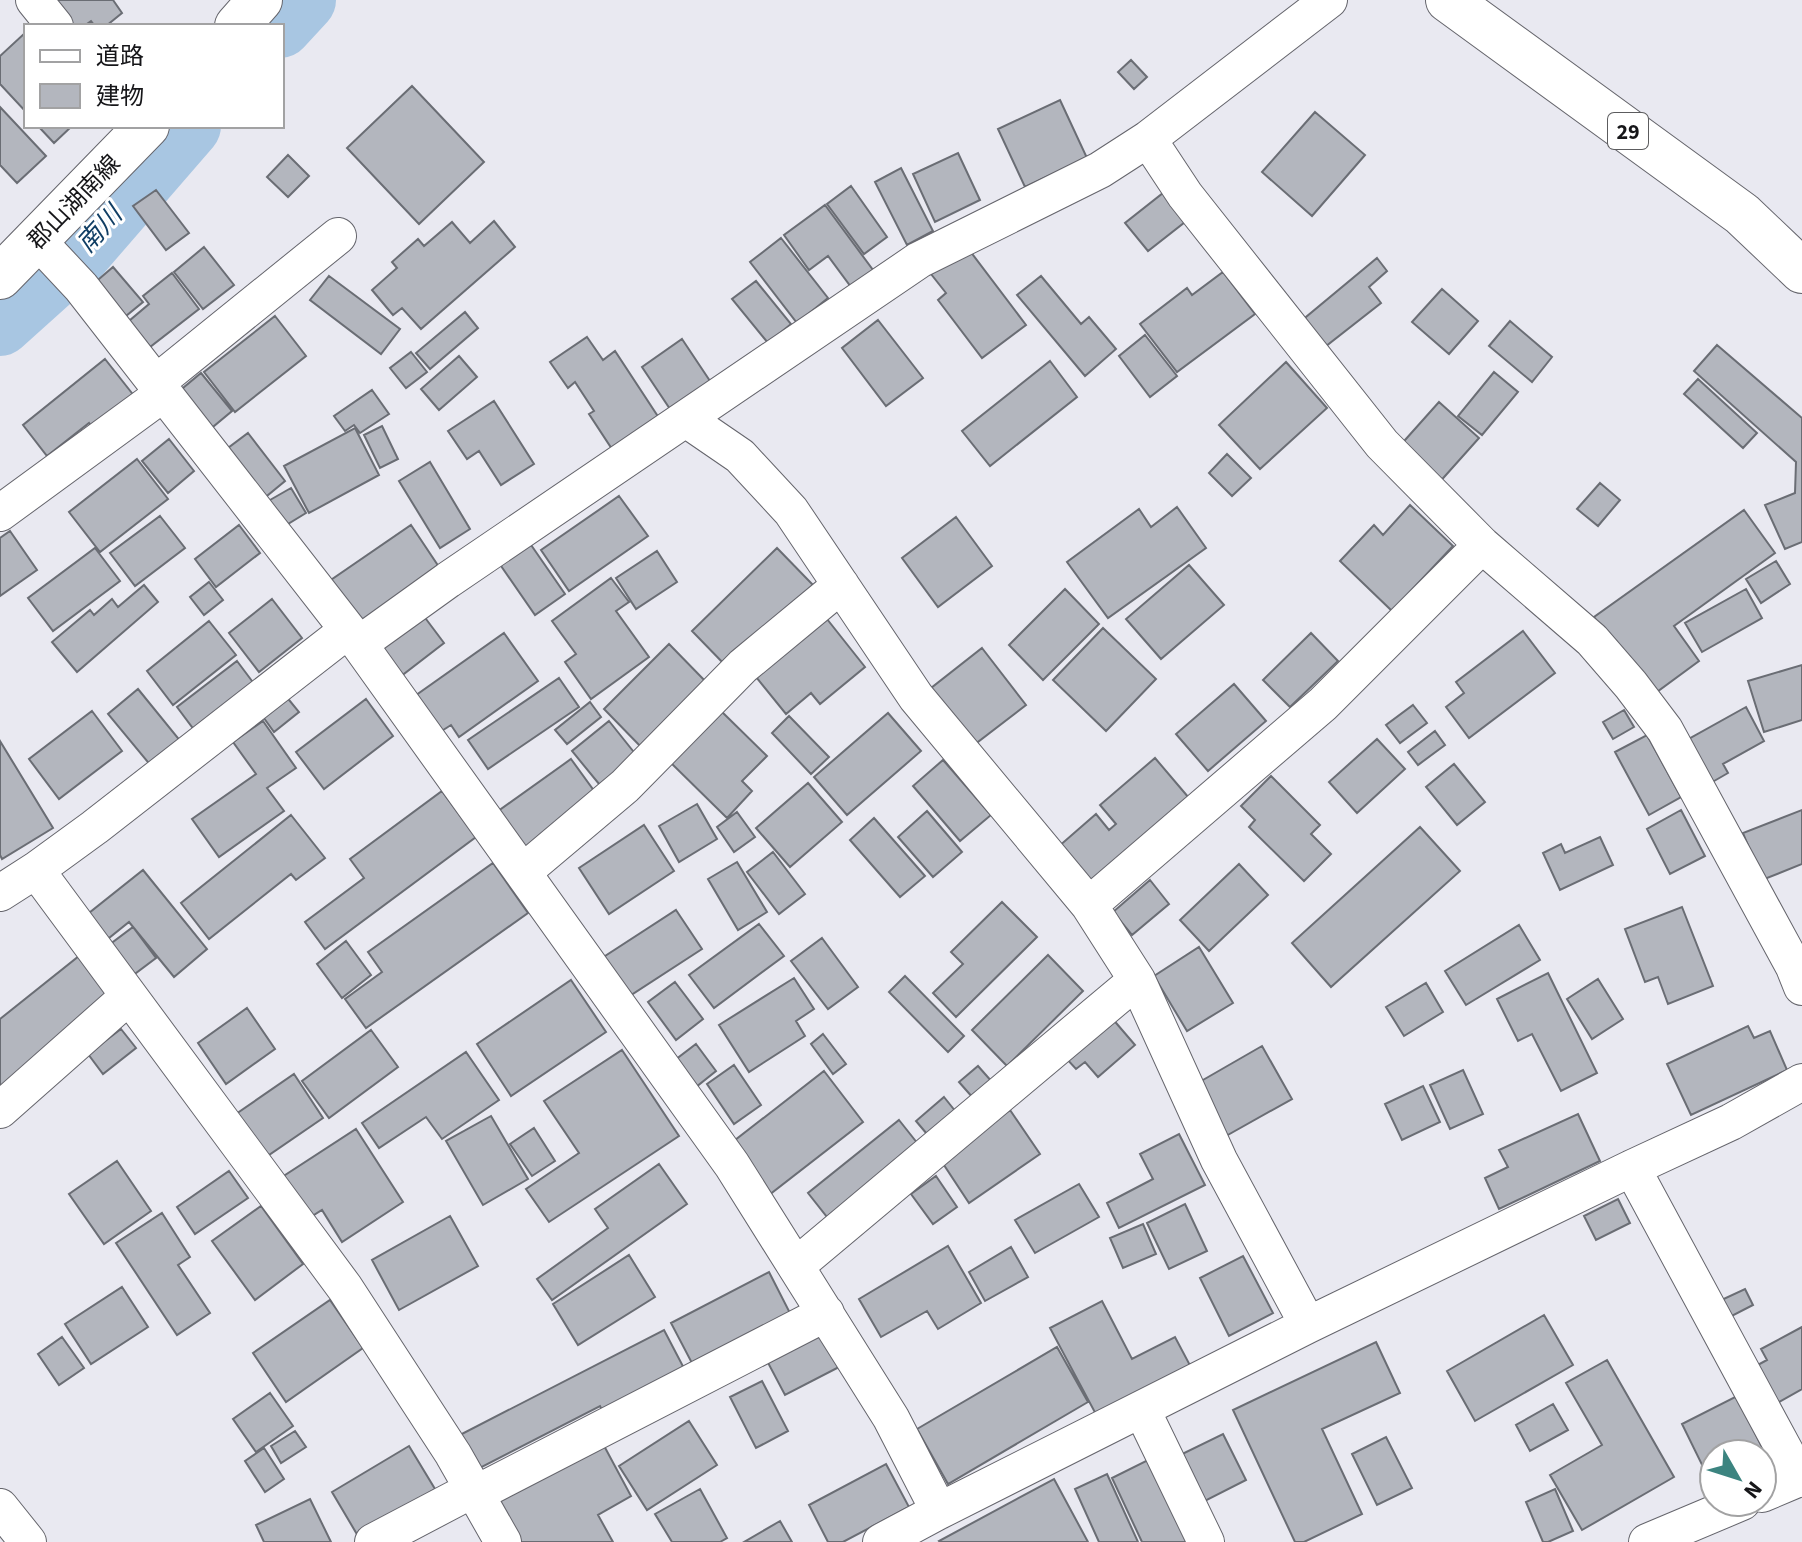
<svg xmlns="http://www.w3.org/2000/svg" width="1802" height="1542" font-family="'Source Sans 3','Noto Sans JP',sans-serif">
<rect width="100%" height="100%" fill="#e9e9f1"/>
<g fill="none" stroke-linecap="round" stroke-linejoin="round">
<path stroke="#a8c6e2" stroke-width="64" d="M280,26L304,0
M0,324L79,253L189,126"/>
</g>
<path fill="#b3b6be" stroke="#6a6d74" stroke-width="2" d="M50,0H113L122,13L106,26H95L91,21L84,26H71Z
M26,32V112L0,84V56Z
M1131,60L1147,77L1134,89L1118,72Z
M412,86L484,162L419,224L347,148Z
M1060,100L1087,158L1025,187L998,129Z
M0,107L46,156L17,183L0,165Z
M1315,112L1365,155L1312,216L1262,172Z
M38,126H72L54,143Z
M958,153L980,200L935,222L913,174Z
M288,155L309,176L288,197L267,177Z
M901,168L933,231L907,245L875,182Z
M851,186L887,237L864,254L827,204Z
M156,190L189,233L166,250L133,206Z
M1163,193L1185,222L1148,251L1125,223Z
M825,205L876,274L854,291L828,256L809,270L784,235Z
M494,221L515,247L421,329L402,308L393,315L372,290L397,268L392,262L418,239L424,246L452,222L470,243Z
M781,238L828,298L797,323L750,262Z
M204,247L234,285L203,309L174,272Z
M967,247L1026,325L982,358L938,300L946,293L931,274Z
M1377,258L1387,271L1369,287L1381,303L1321,350L1300,322Z
M113,267L143,302L121,320L92,285Z
M1223,272L1255,314L1177,372L1140,324L1187,288L1192,295Z
M172,273L199,309L150,347L129,321L149,304L143,296Z
M329,276L400,329L381,354L310,300Z
M1041,276L1081,324L1089,317L1116,349L1085,376L1017,295Z
M756,281L791,324L768,343L732,299Z
M1442,289L1478,321L1449,354L1412,322Z
M465,312L478,328L430,369L416,353Z
M275,316L306,356L235,412L204,372Z
M878,320L923,378L886,406L842,348Z
M1510,321L1552,357L1532,382L1489,346Z
M1145,335L1177,376L1150,397L1119,356Z
M587,337L603,360L615,351L659,418L612,449L589,414L594,411L575,382L568,388L550,362Z
M682,339L712,384L672,412L642,367Z
M1717,345L1802,418V542L1785,549L1765,505L1795,493L1796,462L1694,371Z
M411,352L427,372L406,388L390,368Z
M459,356L477,377L439,410L421,389Z
M105,359L135,397L94,430L89,423L47,456L23,425Z
M1050,361L1077,397L990,466L962,431Z
M1286,362L1327,408L1260,469L1219,425Z
M1494,372L1518,392L1482,435L1458,416Z
M201,373L232,411L208,431L177,393Z
M1698,379L1757,433L1743,448L1684,394Z
M372,390L389,414L360,433L354,425L345,431L334,416Z
M494,401L534,464L501,485L479,451L467,459L448,431Z
M1439,402L1479,438L1437,485L1397,449Z
M382,426L398,459L380,468L364,435Z
M355,428L379,475L309,513L284,466Z
M248,433L285,481L262,500L224,451Z
M169,439L194,471L168,493L142,461Z
M1227,454L1251,478L1232,496L1209,473Z
M137,459L168,499L100,552L69,512Z
M430,462L470,529L440,548L399,481Z
M1600,483L1620,500L1598,526L1577,509Z
M291,488L306,513L278,530L263,504Z
M619,496L648,536L569,591L541,550Z
M1410,505L1453,546L1392,611L1340,561L1374,525L1383,535Z
M1177,507L1206,548L1108,618L1067,562L1139,509L1151,527Z
M1744,510L1775,553L1674,626L1699,661L1650,697L1594,617Z
M160,516L185,548L135,586L110,553Z
M956,517L992,566L938,607L902,558Z
M239,525L260,553L216,587L195,559Z
M411,525L441,570L355,629L325,584Z
M10,531L37,570L0,596V538Z
M529,542L565,594L535,615L499,563Z
M95,548L120,581L53,631L28,598Z
M777,548L813,585L728,668L692,631Z
M657,551L677,582L636,609L616,578Z
M1776,561L1790,584L1761,603L1746,579Z
M1189,565L1224,605L1161,659L1126,619Z
M611,578L629,602L616,611L649,657L591,699L565,662L576,654L552,621Z
M209,582L223,600L204,615L190,597Z
M144,585L158,602L77,672L52,642L90,610L94,615L112,599L118,607Z
M1065,589L1099,624L1043,680L1009,645Z
M1746,589L1762,618L1702,652L1685,623Z
M272,599L302,638L259,672L229,633Z
M823,614L865,667L820,704L811,693L786,714L752,672Z
M423,615L444,643L396,680L375,652Z
M209,621L236,655L173,705L147,671Z
M1103,628L1156,679L1106,731L1053,680Z
M1523,631L1555,673L1469,738L1446,707L1464,693L1456,682Z
M504,633L538,681L459,737L451,725L437,734L412,698Z
M1311,633L1338,661L1290,707L1263,680Z
M669,644L710,686L645,751L604,709Z
M982,648L1026,705L970,748L926,692Z
M237,661L255,685L195,731L177,707Z
M1802,665V720L1764,732L1748,681Z
M559,678L579,707L488,769L468,740Z
M1234,684L1266,721L1208,771L1176,734Z
M138,689L182,743L152,767L108,714Z
M285,695L299,712L274,732L261,714Z
M366,699L393,736L324,789L296,752Z
M590,702L601,717L567,744L555,730Z
M1413,705L1427,723L1400,743L1386,725Z
M1746,707L1764,741L1723,764L1728,773L1702,788L1678,745Z
M718,708L767,756L742,781L752,791L727,818L667,759Z
M1624,710L1634,727L1613,739L1603,722Z
M92,711L122,751L59,799L29,759Z
M888,713L921,751L847,815L814,777Z
M789,716L829,757L811,774L772,733Z
M263,721L296,768L267,788L284,811L219,857L192,819L256,774L233,742Z
M609,721L641,761L604,790L572,751Z
M1435,731L1445,745L1418,765L1408,752Z
M1647,735L1681,797L1649,815L1615,752Z
M1377,739L1405,769L1357,813L1329,782Z
M0,741L53,828L2,859L0,855Z
M1155,758L1189,798L1089,884L1058,847L1096,814L1109,830L1116,824L1100,805Z
M571,759L600,799L524,855L494,814Z
M943,760L991,815L960,841L913,786Z
M1454,764L1485,802L1457,825L1426,787Z
M1271,776L1320,825L1311,834L1331,854L1304,881L1249,827L1255,820L1241,806Z
M808,783L842,822L790,867L756,828Z
M442,791L476,837L325,949L305,922L364,878L350,859Z
M697,804L717,839L679,862L659,826Z
M1681,810L1705,856L1670,874L1647,829Z
M1802,810V864L1762,880L1743,833Z
M927,811L962,852L933,877L898,837Z
M737,812L755,837L734,852L717,827Z
M291,815L325,858L296,880L291,874L209,939L181,903Z
M874,818L925,876L900,897L850,840Z
M644,825L674,871L609,914L579,868Z
M1420,827L1460,871L1331,987L1292,943Z
M1600,837L1613,865L1560,890L1543,853L1561,844L1565,853Z
M773,852L805,894L779,914L747,872Z
M737,862L767,912L738,930L708,879Z
M493,863L528,913L366,1028L345,999L382,972L368,952Z
M1239,864L1268,895L1209,951L1180,920Z
M143,870L207,949L174,977L129,922L104,942L84,917Z
M1150,880L1169,904L1132,935L1113,912Z
M1002,902L1037,937L956,1017L933,993L963,964L951,952Z
M1682,907L1713,986L1668,1004L1658,977L1645,982L1625,929Z
M676,910L702,949L628,997L602,958Z
M759,924L784,956L714,1008L689,975Z
M1519,925L1540,960L1466,1005L1445,971Z
M133,927L156,958L128,979L105,948Z
M822,938L858,987L828,1009L791,961Z
M346,941L371,975L342,998L317,964Z
M1199,947L1233,1003L1187,1031L1154,976Z
M1048,955L1083,991L1007,1066L972,1030Z
M79,956L113,998L0,1088V1019Z
M1548,973L1597,1073L1561,1091L1532,1034L1518,1041L1497,999Z
M905,976L964,1036L948,1052L889,992Z
M794,978L814,1009L796,1021L805,1036L749,1072L719,1025Z
M1598,979L1623,1019L1592,1039L1567,999Z
M571,980L606,1032L511,1096L477,1044Z
M675,982L703,1019L676,1040L648,1002Z
M1426,983L1443,1012L1404,1036L1386,1007Z
M247,1008L275,1049L226,1084L198,1043Z
M1111,1017L1135,1045L1098,1077L1085,1062L1076,1069L1065,1057Z
M1748,1026L1754,1038L1770,1031L1787,1070L1691,1115L1667,1064Z
M121,1029L136,1048L103,1074L88,1054Z
M371,1030L398,1067L329,1118L302,1081Z
M823,1034L846,1064L833,1074L811,1044Z
M696,1044L716,1071L696,1087L675,1060Z
M1262,1046L1292,1099L1226,1136L1196,1084Z
M622,1050L679,1136L549,1222L526,1189L579,1153L544,1101Z
M466,1052L499,1100L442,1139L426,1117L379,1148L362,1123Z
M734,1065L761,1105L734,1124L707,1084Z
M978,1066L993,1083L974,1099L959,1082Z
M1463,1070L1483,1114L1450,1129L1430,1085Z
M824,1071L863,1122L769,1195L730,1144Z
M294,1074L323,1118L266,1157L236,1114Z
M1423,1086L1440,1122L1402,1140L1385,1104Z
M944,1097L960,1117L932,1140L916,1121Z
M1010,1110L1040,1154L969,1203L940,1159Z
M1578,1114L1600,1161L1499,1209L1485,1178L1508,1167L1499,1150Z
M491,1116L528,1179L483,1205L446,1141Z
M899,1120L922,1149L831,1222L808,1193Z
M534,1128L555,1161L532,1176L510,1144Z
M356,1129L403,1202L342,1242L322,1210L306,1220L279,1179Z
M1179,1134L1205,1185L1119,1228L1107,1203L1153,1179L1140,1154Z
M117,1161L151,1211L104,1244L69,1194Z
M659,1164L687,1204L552,1300L537,1279L608,1228L595,1209Z
M229,1171L248,1198L195,1234L177,1207Z
M936,1176L957,1207L933,1224L911,1194Z
M1079,1184L1099,1217L1035,1253L1015,1220Z
M1618,1199L1630,1223L1596,1240L1584,1216Z
M1185,1204L1207,1251L1169,1269L1147,1223Z
M261,1206L303,1264L255,1300L212,1241Z
M162,1213L190,1257L178,1265L210,1313L177,1335L116,1243Z
M450,1216L478,1266L399,1310L372,1260Z
M1143,1224L1156,1254L1123,1268L1110,1238Z
M948,1246L981,1303L938,1329L927,1311L881,1337L859,1299Z
M1011,1247L1028,1277L985,1301L969,1272Z
M629,1255L655,1297L578,1345L553,1304Z
M1243,1256L1273,1313L1229,1336L1200,1278Z
M769,1272L792,1317L694,1367L671,1323Z
M122,1287L148,1327L91,1364L65,1324Z
M1745,1289L1753,1305L1724,1320L1715,1303Z
M330,1300L363,1348L286,1402L253,1353Z
M1102,1301L1132,1359L1175,1337L1193,1371L1099,1420L1050,1328Z
M1544,1315L1573,1365L1475,1421L1447,1371Z
M1802,1327V1389L1774,1405L1754,1367L1767,1360L1761,1349Z
M664,1330L687,1374L605,1416L600,1406L474,1471L456,1437Z
M822,1330L841,1366L785,1395L766,1359Z
M62,1337L84,1368L59,1385L38,1354Z
M1376,1342L1400,1393L1322,1429L1362,1514L1304,1542H1295L1233,1410Z
M1057,1347L1088,1402L948,1484L917,1429Z
M1607,1360L1674,1477L1582,1530L1550,1475L1602,1445L1566,1383Z
M762,1381L788,1431L756,1448L730,1397Z
M270,1393L293,1426L256,1452L233,1419Z
M1737,1396L1763,1449L1754,1454H1714V1474L1708,1477L1682,1424Z
M1553,1404L1568,1430L1530,1451L1516,1425Z
M689,1421L717,1465L647,1510L619,1466Z
M295,1431L306,1447L281,1463L271,1446Z
M1223,1434L1246,1480L1197,1505L1174,1458Z
M1386,1437L1412,1488L1377,1505L1352,1454Z
M602,1442L631,1496L598,1515L613,1542H519L496,1500Z
M409,1446L435,1489L358,1536L332,1492Z
M264,1448L284,1479L265,1492L245,1461Z
M1150,1459L1190,1542H1142L1112,1478Z
M886,1464L909,1507L843,1542H828L809,1505Z
M1107,1474L1138,1542H1099L1075,1489Z
M1054,1479L1088,1542H940L939,1541Z
M700,1489L727,1538L720,1542H672L655,1514Z
M1555,1489L1573,1531L1548,1542H1543L1526,1502Z
M310,1499L331,1542H264L256,1525Z
M780,1521L792,1542H744Z"/>
<g fill="none" stroke-linecap="round" stroke-linejoin="round">
<g stroke="#65656c" stroke-width="38">
<path id="minor" d="M34,0L55,26
M1148,139L1185,195L1382,444L1482,545L1592,640L1631,685L1665,730L1794,967L1802,987
M37,240L81,287L359,644L732,1165L891,1418L939,1511
M156,383L338,236
M686,419L740,456L791,511L916,697L1089,905L1137,980L1219,1160L1308,1325
M0,513L164,393
M359,644L448,580L919,260L1100,170L1148,139L1329,0
M36,870L345,1288L453,1454L503,1542
M523,872L625,786L743,666L841,585
M0,893L36,870L95,827L348,630
M1089,905L1323,704L1482,545
M0,1110L129,996
M1632,1168L1800,1479
M797,1265L1137,980
M1142,1410L1206,1542
M1762,1494L1802,1477
M0,1507L28,1542
M373,1542L468,1492L481,1491L826,1313
M881,1542L939,1511L1308,1325L1632,1168L1731,1122L1802,1082
M1647,1542L1742,1502"/>
</g>
<g stroke="#65656c" stroke-width="46">
<path id="primary" d="M1448,0L1742,214L1802,271
M237,26L260,0
M0,277L147,126"/>
</g>
<use href="#minor" stroke="#fff" stroke-width="36"/>
<use href="#primary" stroke="#fff" stroke-width="44"/>
</g>
<g text-anchor="middle" stroke-width="6" stroke-linejoin="round" paint-order="stroke">
<rect fill="#fff" stroke="#5c5c5e" stroke-width="2" x="1608" y="113" width="40" height="36" rx="6"/>
<g font-size="22" font-weight="bold" fill="#161619">
<text x="1628" y="139">29</text>
</g>
<g font-size="24" fill="#161619" stroke="#fff">
<text transform="translate(74 202) rotate(-46)" y="8">郡山湖南線</text>
</g>
<g font-size="26" font-style="italic" fill="#103e64" stroke="#fff">
<text transform="translate(99 229) rotate(-48)" y="9">南川</text>
</g>
</g>
<rect x="24" y="24" width="260" height="104" fill="#ffffff" stroke="#a2a2a3" stroke-width="2"/>
<rect x="40" y="50" width="40" height="12" fill="#ffffff" stroke="#a2a2a3" stroke-width="2"/>
<text x="96" y="64" font-size="24" fill="#161619">道路</text>
<rect x="40" y="84" width="40" height="24" fill="#b3b6be" stroke="#a2a2a3" stroke-width="2"/>
<text x="96" y="104" font-size="24" fill="#161619">建物</text>
<g transform="translate(1738 1478) rotate(129)"><circle r="38" fill="#ffffff" stroke="#a2a2a3" stroke-width="2"/>
<path d="M0-6L14 30L0 20L-14 30Z" fill="#3c8480"/>
<text y="-12" font-size="22" font-weight="bold" text-anchor="middle" fill="#161619">N</text>
</g>
</svg>
